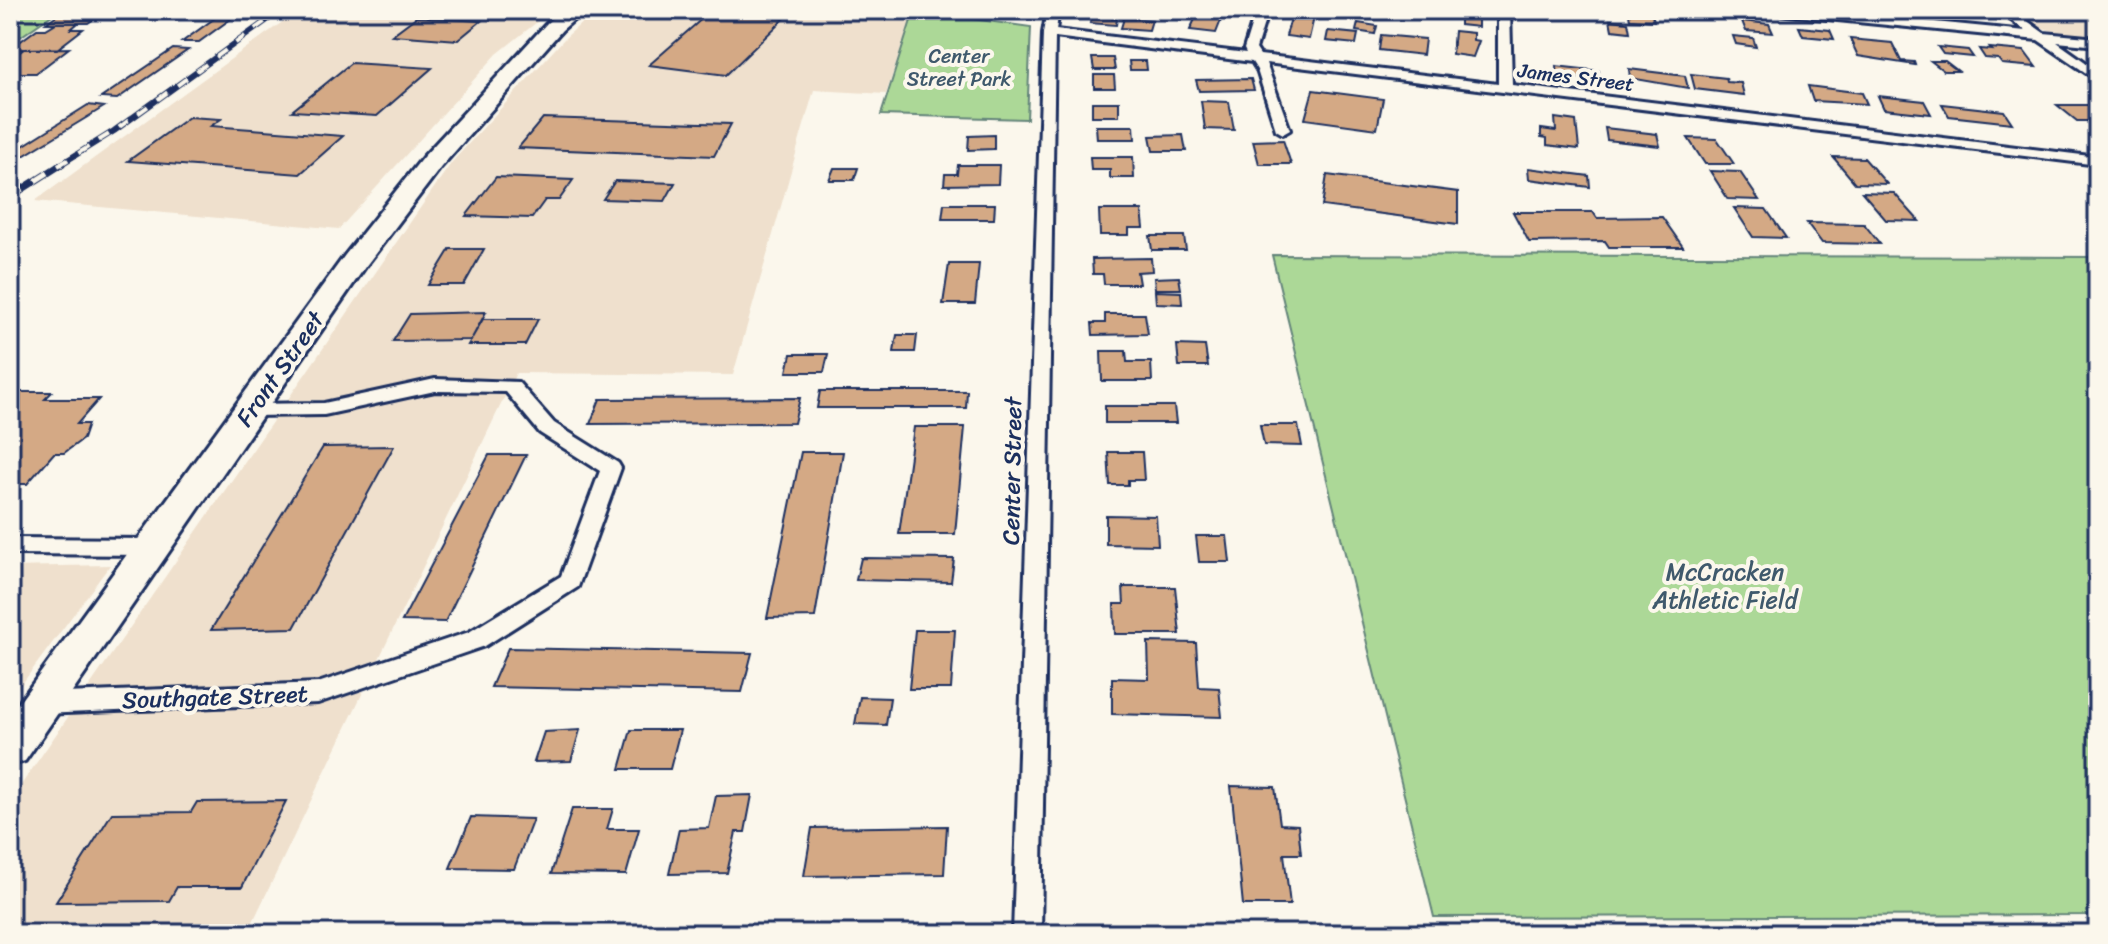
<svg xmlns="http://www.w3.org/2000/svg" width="2108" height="944" font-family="Sriracha,sans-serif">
<rect width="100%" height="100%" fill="#fbf7ec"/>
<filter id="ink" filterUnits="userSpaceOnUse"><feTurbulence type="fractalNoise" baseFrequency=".0125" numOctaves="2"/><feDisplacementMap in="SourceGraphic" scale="16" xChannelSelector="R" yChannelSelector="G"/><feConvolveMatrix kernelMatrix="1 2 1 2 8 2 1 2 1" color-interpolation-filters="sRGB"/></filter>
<g filter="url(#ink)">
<path fill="#efe0cd" d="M299,10H552L497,54L339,229L35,201Z
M596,10H914L886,94L814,90L733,375L516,373L247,934H10V801L452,162L565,38Z
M2014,10H2098V36L2055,32L2037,26Z
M110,565L10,700V567Z"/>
<path fill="#acd897" stroke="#64847a" stroke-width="2" d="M10,10H59L10,44Z
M914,11L1031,27L1027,119L881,115Z
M1272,255L2098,257V915L1434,917Z"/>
<path fill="#d4a985" stroke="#1b2f5e" stroke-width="2" d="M64,10H107L88,23H46Z
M226,10H243L199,42H182Z
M712,10L785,18L726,75L649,65Z
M1093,10L1114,11L1112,19H1117L1116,25L1090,23Z
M1199,10H1225L1216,33L1190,30Z
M1628,10L1651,11L1654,21L1630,19Z
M1293,11L1315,13L1309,39L1286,36Z
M416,17L481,21L458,40L392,35Z
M1460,17L1478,19V27L1460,25Z
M1124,18L1152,20L1149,30L1121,28Z
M1610,20L1628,22L1630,32L1612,30Z
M1742,21L1769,24L1773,33L1746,31Z
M56,23H78L71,29H83L57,49H10L37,29H46Z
M1358,23L1377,26L1375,34L1356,31Z
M1799,27L1830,30L1834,39L1803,36Z
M1328,31L1358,34L1356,44L1326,41Z
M1454,31L1473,33V40L1479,41L1473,57L1452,54Z
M1381,35L1425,39L1423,55L1379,50Z
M1733,36L1753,38L1756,47L1736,44Z
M1850,39L1892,43L1901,61L1914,62L1915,65L1858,56Z
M1938,47L1968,50L1973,57L1943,54Z
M69,48L36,73H10V59L24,49Z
M1990,48L2024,51L2036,67L2002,64L1998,59L1985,58L1979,49L1992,50Z
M173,49L188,50L117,99L101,98Z
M1092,58H1113L1115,70H1094Z
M1129,61H1146L1147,70H1130Z
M1931,61H1945L1958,71H1944Z
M351,63L432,68L377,116L292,111Z
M1556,66L1599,71L1600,81L1557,76Z
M1629,69L1685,76L1688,88L1630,78Z
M1691,74L1726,78L1727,82L1741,83L1744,95L1695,89Z
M1094,75H1114L1115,88H1094Z
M1251,79L1254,90L1199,91L1196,80Z
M1808,86L1862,93L1867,104L1813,101Z
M1313,90L1383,99L1377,129L1305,119Z
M1878,96L1924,101L1931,114L1884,109Z
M1201,101L1229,102L1234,130L1205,129Z
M1092,102H1119V116H1092Z
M1942,104L2004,111L2012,123L1949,116Z
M88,105L104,107L10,164V154Z
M2057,105H2096L2098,121H2077Z
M189,117L221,119L211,126L343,136L300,174L128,161Z
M543,118L731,124L714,156L518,148Z
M1555,118L1576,121L1579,149L1547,145V138L1541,137V129L1556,131Z
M1096,126H1134L1135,139H1097Z
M1605,128L1657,134L1660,146L1607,140Z
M994,135V149L968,150L969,136Z
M1183,135L1186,151H1153L1150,136Z
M1688,138L1717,139L1734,164H1705Z
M1283,140L1291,164H1259L1253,141Z
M1090,157H1133L1134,178H1110V170H1091Z
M1833,157L1864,158L1887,184L1855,183Z
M958,165H999L998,184L944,185L945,174H957Z
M834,168H858L854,180H829Z
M1528,168L1589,176L1590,187L1529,179Z
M1710,171L1740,172L1759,200L1728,199Z
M1327,175L1458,192V224L1322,206Z
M496,177L573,180L559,200H545L532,218L466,216Z
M615,181L675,183L665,201L603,199Z
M1862,192L1894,193L1919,221L1886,220Z
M944,204H995L994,219H942Z
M1734,208L1766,209L1786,238L1753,237Z
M1099,210H1142L1144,228H1129V235H1100Z
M1513,212H1593L1597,218L1662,217L1683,247H1609L1605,241L1529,242Z
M1807,223L1864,224L1880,244L1822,243Z
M1150,236H1184L1186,250H1152Z
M450,249H484L464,285H428Z
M1151,258L1152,271L1137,272L1139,284H1104L1103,274H1093L1092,259Z
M949,264H979L975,304H943Z
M1179,277L1181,289H1155L1154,278Z
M1155,291L1181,292L1182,304L1156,303Z
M486,312L471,340L393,341L410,314Z
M1105,314H1145L1148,334L1093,335L1092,323H1105Z
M483,319H538L525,345H468Z
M897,335H917L915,352H894Z
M1177,345L1205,346L1208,366H1179Z
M1101,351H1126L1127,362H1151L1152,381H1102Z
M791,354H828L824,372H787Z
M820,391H967L966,408H817Z
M10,392H52L45,399H99L77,424H88L83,439L64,453H54L27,484H10Z
M800,398L794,423L590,424L600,399Z
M1105,406H1174L1176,423H1105Z
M1260,425H1298L1302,446L1264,445Z
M914,427H965L955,534H899Z
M394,446L294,628L211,630L323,447Z
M801,452H843L815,617L767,618Z
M1108,452H1142L1144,480H1128V485H1110Z
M489,455H526L445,622L402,621Z
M1106,515L1156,516L1158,545L1106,544Z
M1196,536H1227L1230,562H1199Z
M861,558L954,559L951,582L856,580Z
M1123,587H1175L1180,634H1115L1114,604H1124Z
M915,630H955L951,689H909Z
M1148,642L1196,643L1199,687L1219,688L1222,717L1112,714V678L1149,679Z
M508,648L752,653L742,692L491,687Z
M860,697L890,698L886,725L855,724Z
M580,730L571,761L534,762L544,732Z
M631,730H680L670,769H620Z
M1231,786L1275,787L1280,824L1298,825L1301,854H1284L1290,905H1243Z
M752,795L745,832H736L727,873L669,874L679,829L709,828L716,796Z
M286,801L242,887H177L169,901L56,902L112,813L191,812L197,802Z
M572,809H613L607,829H639L626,875L551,874Z
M471,817L533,819L514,869L450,868Z
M947,826L944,874L804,876L812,828Z"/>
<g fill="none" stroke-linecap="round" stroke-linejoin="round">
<g stroke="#1b2f5e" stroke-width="6">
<path id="minor" d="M1047,10H1059L1056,30L1246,53L1244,49L1256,10H1268L1256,49L1260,55L1498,84V10H1510L1512,85L2098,157V165L1266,63L1290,130L1283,134L1276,130L1257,70L1252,62L1055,37L1041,934H1013L1043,33Z
M1771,10H1813L2026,31L1998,10H2012L2044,33L2098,38V46L2057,42L2098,71V81L2038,40L1777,14Z
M435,379L518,382L554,423L618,463L621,468L578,587L485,646L318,703L41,714L33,711L29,704L33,697L41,694L318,683L469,632L561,576L600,471L540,433L506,392L435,391L324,415L251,416L242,410L251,404L324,403Z
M10,538L152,539L160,541L163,547L160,553L152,555L10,554Z"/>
</g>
<g stroke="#1b2f5e" stroke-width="6">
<path id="primary" d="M562,10H585L562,30L441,167L365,267L25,761L10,766V715L345,255L423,157L548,22Z"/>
</g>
<use href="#minor" fill="#fbf7ec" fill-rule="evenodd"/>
<use href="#primary" fill="#fbf7ec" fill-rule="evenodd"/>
<g stroke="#1b2f5e" stroke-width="6">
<path id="rail-far1" d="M58,166L114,131L281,10"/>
</g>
<g stroke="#1b2f5e" stroke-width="7">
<path id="rail" d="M10,197L62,164"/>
</g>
<use href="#rail-far1" stroke="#fbf7ec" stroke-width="4" stroke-dasharray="12" stroke-linecap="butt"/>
<use href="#rail" stroke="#fbf7ec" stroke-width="5" stroke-dasharray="15" stroke-linecap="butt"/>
</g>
</g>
<g text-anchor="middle" stroke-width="8" stroke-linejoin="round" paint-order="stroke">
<g font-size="20" fill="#3f596c" stroke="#fbf7ec">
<text x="959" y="63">Center<tspan x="959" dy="23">Street Park</tspan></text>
</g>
<g font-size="20" fill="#1b2f5e" stroke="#fbf7ec">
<text transform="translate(1576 77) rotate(7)" y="7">James Street</text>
</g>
<g font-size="24" fill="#1b2f5e" stroke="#fbf7ec">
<text transform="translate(280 369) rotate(-55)" y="8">Front Street</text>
<text transform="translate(1012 471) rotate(-89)" y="8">Center Street</text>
<text transform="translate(215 697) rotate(-2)" y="8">Southgate Street</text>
</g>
<g font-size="24" fill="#3f596c" stroke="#fbf7ec">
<text x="1725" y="580">McCracken<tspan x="1725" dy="28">Athletic Field</tspan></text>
</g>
</g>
<rect width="2108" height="944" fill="none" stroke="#fbf7ec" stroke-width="40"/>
<rect x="20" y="20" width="2068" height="904" fill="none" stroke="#1b2f5e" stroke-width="3" filter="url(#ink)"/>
</svg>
